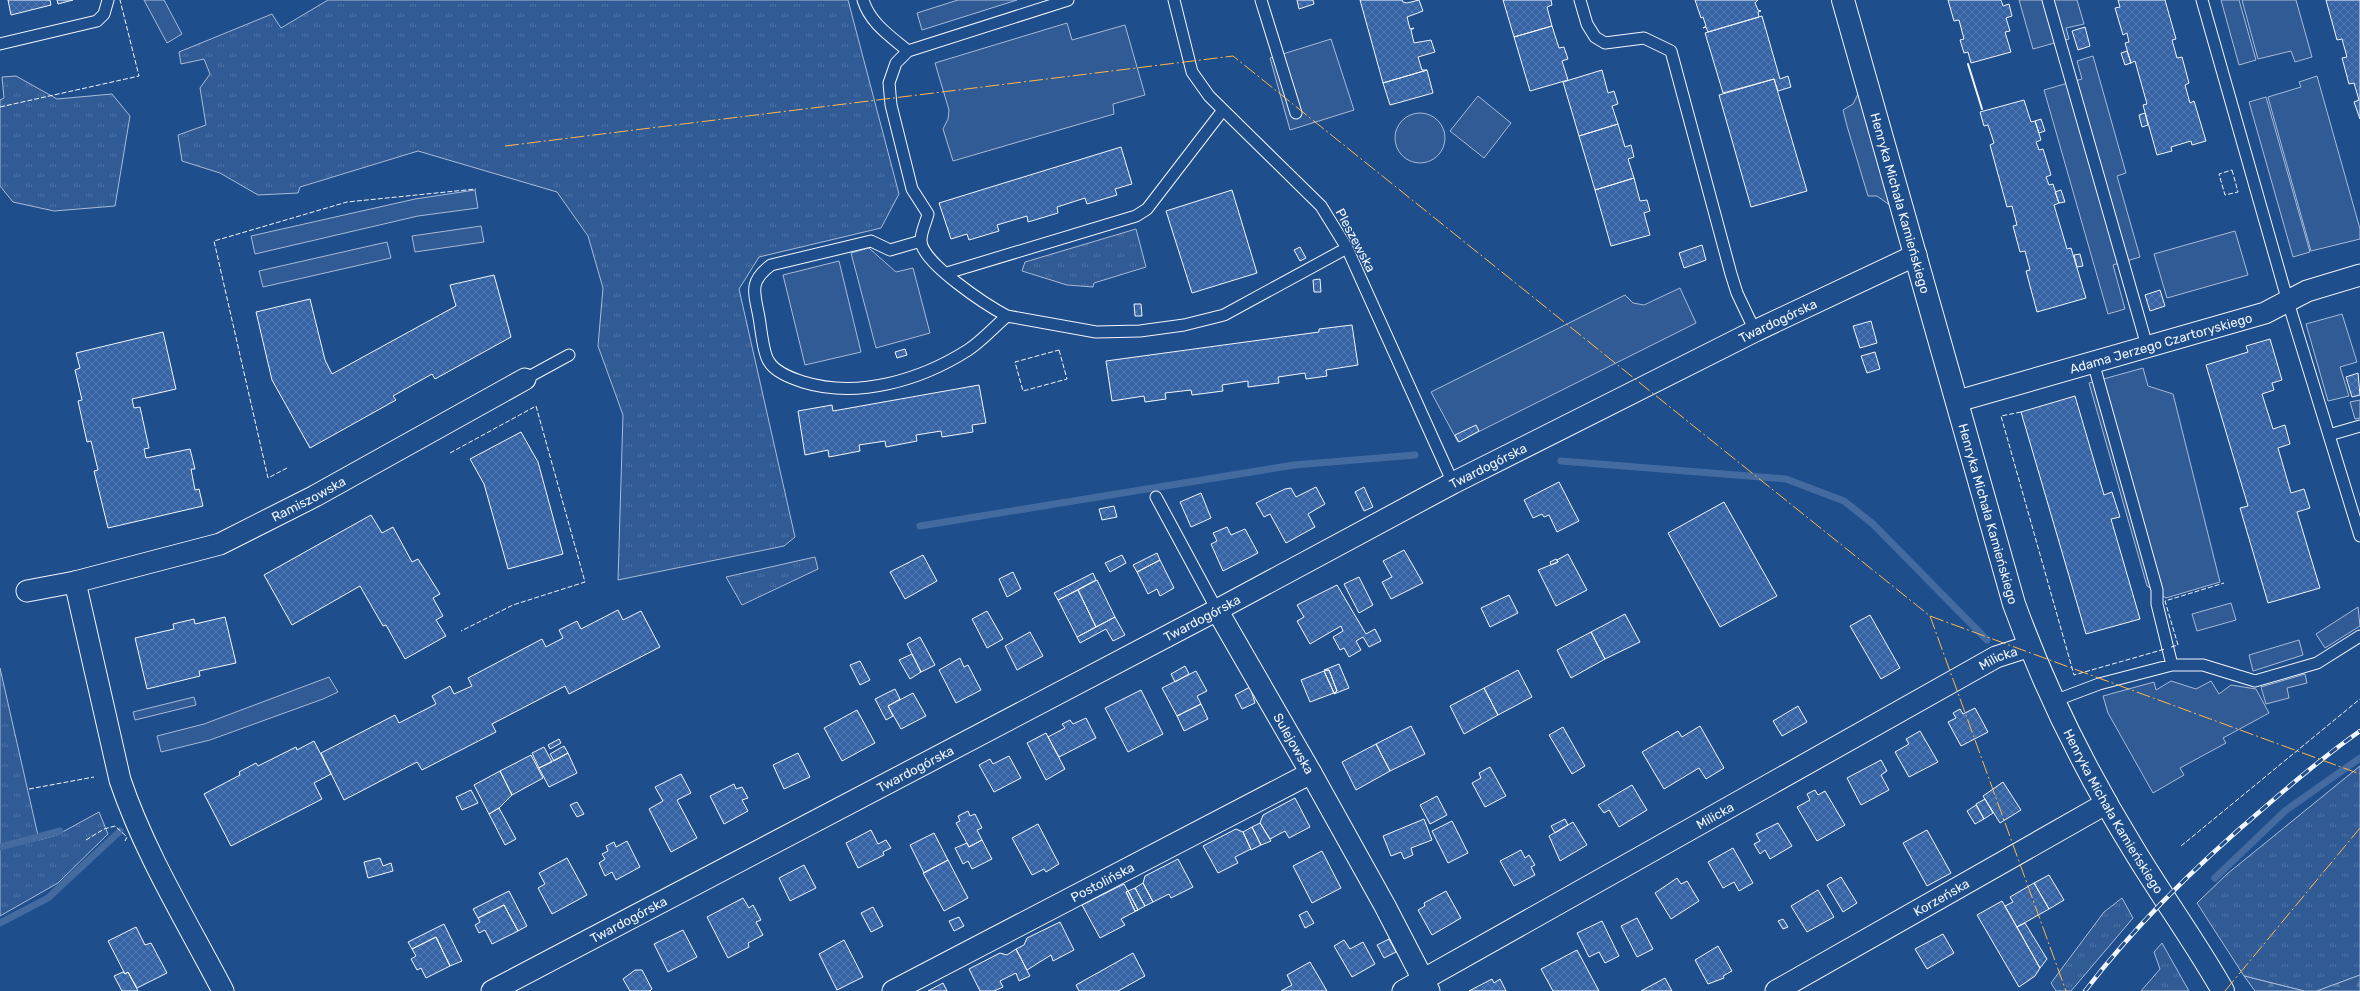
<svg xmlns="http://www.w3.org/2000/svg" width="2360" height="991" font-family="Rubik,sans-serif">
<defs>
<pattern id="grass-tufts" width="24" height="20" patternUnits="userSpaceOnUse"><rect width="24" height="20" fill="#305b95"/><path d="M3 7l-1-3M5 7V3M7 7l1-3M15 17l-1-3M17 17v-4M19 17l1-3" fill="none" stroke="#4e73a5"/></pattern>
<pattern id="forest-firs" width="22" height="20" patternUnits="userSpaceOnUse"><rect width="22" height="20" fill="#305b95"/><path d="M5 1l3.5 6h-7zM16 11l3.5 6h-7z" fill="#4e73a5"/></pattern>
<pattern id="building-cross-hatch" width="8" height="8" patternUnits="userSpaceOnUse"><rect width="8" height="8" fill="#3563a3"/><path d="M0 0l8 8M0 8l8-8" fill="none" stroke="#537ab1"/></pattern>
</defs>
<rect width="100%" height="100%" fill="#1f4e8c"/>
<path fill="url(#grass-tufts)" stroke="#a8bbd7" d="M328,0H848L899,194L881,228L759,257L739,289L795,537L784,546L618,580L623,415L598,346L603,288L588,236L557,192L418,151L300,187L298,193L258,195L220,173L182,161L178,135L206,125L200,88L210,74L204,59L181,64L179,52L272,14L281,28Z
M16,76L57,99L112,94L130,116L115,206L54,211L13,202L0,186V100L4,98L2,77Z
M1136,229L1146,267L1094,283L1093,287L1067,285L1022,271L1025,262Z
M815,557L818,569L742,605L726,577Z
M0,668L39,840L57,835L99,812L108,834L58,883L0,916Z
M2360,766V975L2317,991H2304L2244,976L2197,903L2227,874Z
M2122,898L2133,918L2071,991H2056L2051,983L2104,912Z
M2162,943L2189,991H2141L2160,969L2154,952Z"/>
<path fill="url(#forest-firs)" stroke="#a8bbd7" d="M2360,975V991H2317Z
M2244,976L2304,991H2255Z"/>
<path fill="#305b95" stroke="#a8bbd7" d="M144,0H164L182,34L167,43Z
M958,0H1017L922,30L917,13Z
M2019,0H2077L2084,24L2066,28L2069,39L2033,49Z
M2221,0H2239L2256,60L2239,65Z
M2242,0H2296L2312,57L2295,62L2291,51L2258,59Z
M1067,23L1072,40L1125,25L1145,95L1113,104L1114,114L953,161L943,129L948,119L949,110L935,63Z
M1331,39L1354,110L1290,130L1270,58Z
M2093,56L2126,173L2117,176L2140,257L2113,265L2125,309L2108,314L2044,90L2082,79L2077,61Z
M2317,76L2360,229V239L2311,251L2268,97L2301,87L2299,82Z
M1859,92L1891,206L1877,196H1868L1847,126L1843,110L1853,104Z
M1478,96L1511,123L1484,158L1450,131Z
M2266,97L2310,252L2293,257L2249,102Z
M1395 138a25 25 0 1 1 50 0a25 25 0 1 1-50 0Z
M475,190L478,208L418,216L255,254L251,236L415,199Z
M481,226L484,242L415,252L412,236Z
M2235,231L2248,275L2167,298L2154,254Z
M387,242L391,258L263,287L259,271Z
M869,248L896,272L913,268L930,333L876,348L851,253Z
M839,261L861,352L805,365L783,275Z
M1680,288L1696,323L1458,442L1431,392L1625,295L1633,303L1644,305Z
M2342,314L2357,362L2340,367L2349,396L2328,401L2306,324Z
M2143,368L2148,386L2173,394L2220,582L2166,598L2147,586L2089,383Z
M2360,400V418L2355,419L2350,402Z
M2231,603L2236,620L2197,631L2192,614Z
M2358,607L2360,626L2325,648L2316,634Z
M2299,640L2303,655L2253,671L2249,655Z
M2305,674L2307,683L2287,688L2289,698L2266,704L2261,687Z
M329,677L338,692L323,699L210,740L161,752L157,736L204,724Z
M2171,681L2196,689L2211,681L2219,694L2231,685L2256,689L2269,713L2223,738L2226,743L2180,768L2184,775L2153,793L2108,713L2103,696L2154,682L2156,690Z
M194,697L196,705L135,720L133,712Z"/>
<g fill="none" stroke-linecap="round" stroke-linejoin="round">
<path stroke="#446ba0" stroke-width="7" d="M1561,461L1786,479L1844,501L1873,524L1987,640
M920,526L1294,465L1415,455
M0,847L60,831
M2215,878L2285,811L2360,758
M0,923L48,898L120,831"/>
</g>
<path fill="url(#building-cross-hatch)" stroke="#f2f6ff" d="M8,0H50L51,5L11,15Z
M57,0H73L58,4Z
M1297,0H1313L1314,4L1299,9Z
M1360,0H1402L1403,2L1407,3L1419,0L1423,11L1407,17L1410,29L1414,28L1411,30L1414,43L1431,40L1435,52L1418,57L1422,70H1427L1383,83Z
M1503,0H1551L1552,5L1547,7L1552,26L1514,37Z
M1695,0H1758L1755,3L1758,10L1761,11L1758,12L1759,17L1708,32L1706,27L1703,28L1706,26L1703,17L1701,18Z
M1948,0H2001L2003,6L2009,4L2012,16L2006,18L2010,31L2005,32L2011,52L1971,63L1968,52L1964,53L1960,40L1964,39L1959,20L1954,21Z
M2118,0H2165L2176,39L2172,40L2177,58L2182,57L2189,83L2185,85L2190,103L2194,101L2206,141L2192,145L2191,141L2171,147L2172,151L2157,155L2143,105L2147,104L2135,61L2131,63L2125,43L2129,42L2127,33L2123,35L2115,8L2120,7Z
M2326,0H2360V119L2354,102L2359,100L2354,83L2349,84L2342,58L2347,57L2342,39L2337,40Z
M1762,16L1780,79L1788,76L1791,87L1778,91L1774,79L1723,93L1705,33Z
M1552,26L1559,48L1564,47L1568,59L1562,61L1568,80L1530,91L1514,37Z
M2085,27L2090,46L2078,50L2072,31Z
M2127,51L2131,63L2125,65L2121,53Z
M1427,70L1433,93L1390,105L1383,83Z
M1602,70L1608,93L1614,91L1618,104L1612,106L1618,124L1579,136L1563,82Z
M1774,79L1807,191L1751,207L1719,95Z
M2024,100L2031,122L2035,121L2041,140L2036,142L2039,150L2043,149L2051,175L2046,177L2049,185L2053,184L2059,203L2054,205L2067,249L2071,248L2086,298L2037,312L2026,271L2030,270L2025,251L2020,252L2013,226L2017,225L2012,206L2007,207L1990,145L1994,143L1988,125L1984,126L1980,112Z
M2145,113L2148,125L2142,127L2139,115Z
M2041,119L2045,131L2039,133L2035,121Z
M1618,124L1625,147L1631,145L1634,157L1628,159L1634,178L1595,190L1579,136Z
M1121,147L1132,184L1115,189L1117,195L1087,204L1085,198L1057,207L1058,213L1028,222L1027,216L997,225L999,231L969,240L967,234L951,239L939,203Z
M1634,178L1640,201L1647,200L1650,211L1644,213L1650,235L1611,246L1595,190Z
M1232,190L1257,273L1192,293L1166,211Z
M2061,190L2065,202L2059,203L2055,192Z
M1702,245L1706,260L1684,268L1679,253Z
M1300,247L1306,258L1300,261L1294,250Z
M2080,254L2083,266L2077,267L2074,255Z
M494,275L511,337L435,379L432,374L393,396L396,400L310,448L272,380L256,312L310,299L325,360L332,374L456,306L450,285Z
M1320,279L1321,292H1314L1313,280Z
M2160,290L2165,306L2150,311L2145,295Z
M1134,304H1141L1142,316H1135Z
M1871,321L1877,343L1860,348L1853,326Z
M1352,325L1358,365L1326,370L1327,376L1306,379L1305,373L1278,377L1279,383L1248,387V381L1222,385L1223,391L1192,395L1191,390L1165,393L1166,399L1145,402L1144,396L1112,401L1106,361L1319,332V329Z
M163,332L176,389L132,399L134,408L140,407L149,448L144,449L146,458L190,449L195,469H191L195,490L199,489L203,506L108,528L94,471L98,470L91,441L87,442L78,401L82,400L75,370L80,368L76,353Z
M2270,339L2282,380L2272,383L2274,390L2262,394L2273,429L2285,425L2290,444L2278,448L2291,493L2304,489L2310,508L2297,512L2320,588L2268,603L2240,508L2248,506L2206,365L2248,352L2246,346Z
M905,349L907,355L897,358L895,352Z
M1875,352L1880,369L1867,373L1861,356Z
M2358,373L2360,395L2352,397L2346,377Z
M979,385L986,423L972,425L973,432L942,437L941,431L916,435L917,441L886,447L885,441L859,445L860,451L829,457L828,450L805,455L798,411L832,405L833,411Z
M2075,396L2104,495L2112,492L2120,517L2111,519L2140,619L2086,634L2021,412Z
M1476,425L1479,431L1459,442L1455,435Z
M521,432L538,462L563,554L508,569L484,484L470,459Z
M1559,482L1579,521L1557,532L1549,515L1544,517L1542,514L1533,518L1524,500Z
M1316,487L1325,504L1308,514L1315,527L1286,543L1270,514L1264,517L1256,503L1285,489L1291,488L1296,497Z
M1364,487L1373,507L1364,511L1355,492Z
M1201,493L1211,518L1191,527L1180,502Z
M1724,502L1777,596L1720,627L1668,533Z
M1114,506L1117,517L1102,520L1099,509Z
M371,515L382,533L393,527L412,562L418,559L440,594L433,598L443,616L436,620L446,636L405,659L386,625L383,626L360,586L292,625L264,575Z
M1227,527L1231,535L1245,529L1258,553L1223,571L1211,544L1217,541L1213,533Z
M1404,550L1423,583L1391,599L1382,582L1392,577L1383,561Z
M1157,553L1160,560L1137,572L1133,565Z
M1568,554L1587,590L1556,606L1538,570L1558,562L1557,560Z
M923,555L937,581L905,599L890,572Z
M1122,555L1126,563L1110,572L1105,563Z
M1556,559L1558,562L1551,565L1550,562Z
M1160,560L1174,588L1160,596L1157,589L1148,594L1137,572Z
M1013,572L1021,589L1007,597L999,579Z
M1093,573L1096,580L1058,600L1054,593Z
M1359,577L1373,605L1359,613L1344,584Z
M1097,580L1115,617L1096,627L1078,590Z
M1337,585L1366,634L1375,629L1381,641L1369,647L1363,637L1356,641L1361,650L1349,657L1344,648L1340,650L1333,637L1343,631L1341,626L1310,644L1297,621L1304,617L1297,605Z
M1078,590L1096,627L1077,637L1058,600Z
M1509,595L1518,613L1490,627L1481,608Z
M618,610L623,620L641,611L660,647L569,694L565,686L492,724L496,732L422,770L417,762L344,800L321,753L395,715L399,723L436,704L432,696L450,686L454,694L472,686L468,678L542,639L546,647L563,638L559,630L577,621L581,629Z
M987,611L1003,639L987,648L972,619Z
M1625,614L1640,642L1605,659L1591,632Z
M1870,615L1900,668L1881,679L1850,626Z
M225,617L236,663L199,671L200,676L147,689L135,638L174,629L173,624L194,619L195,624Z
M1115,617L1125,635L1113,641L1106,629L1080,643L1077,637Z
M1030,632L1043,656L1017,670L1005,646Z
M1591,632L1605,659L1571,678L1557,650Z
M920,637L935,665L921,672L907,644Z
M912,654L921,672L910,679L899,660Z
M960,658L964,667L968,665L981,690L956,703L939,670Z
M860,661L870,680L860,685L850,665Z
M1339,664L1349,688L1334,694L1337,691L1329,670H1324Z
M1185,666L1189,674L1175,682L1171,674Z
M1329,670L1337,691L1334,693L1324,671Z
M1518,670L1532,697L1498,715L1484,688Z
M1196,671L1207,691L1197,696L1201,704L1177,716L1162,688Z
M1324,671L1334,693L1310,702L1301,680Z
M1250,687L1255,703L1242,709L1235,695Z
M1484,688L1498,715L1464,734L1450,706Z
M895,689L900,699L888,706L893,716L886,720L875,699Z
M1141,690L1163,734L1128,752L1105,708Z
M913,693L926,716L901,729L888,706Z
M1201,704L1208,719L1184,731L1177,716Z
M1798,706L1807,722L1782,736L1773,721Z
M1975,708L1988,732L1961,746L1948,722L1956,718L1953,713L1960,709L1963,714Z
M857,710L875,743L842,761L824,728Z
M1086,718L1096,738L1059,757L1048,737L1065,728L1062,724L1070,720L1073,724Z
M1411,726L1425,754L1390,771L1376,744Z
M1700,726L1724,768L1706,779L1699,768L1664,789L1642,752L1678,731L1682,737Z
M1563,727L1585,766L1572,774L1549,735Z
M1920,731L1938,762L1909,777L1895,752L1909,744L1906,739Z
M1046,733L1065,769L1046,780L1027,743Z
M559,739L561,743L550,749L548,745Z
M314,741L331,774L314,783L322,799L231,846L204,794L240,775L239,772L256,763L258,766L296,747L297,750Z
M1376,744L1390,771L1356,790L1342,762Z
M564,746L568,753L554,761L550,754Z
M544,747L552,762L539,768L532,753Z
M568,753L577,773L549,787L539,768Z
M798,753L810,777L784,789L773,765Z
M531,755L543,778L512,795L500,771Z
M1009,756L1021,778L994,792L979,765L990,759L993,764Z
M1881,760L1887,771L1881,775L1889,790L1861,805L1847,778Z
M1490,767L1506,796L1485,807L1472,783L1481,778L1479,773Z
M500,771L512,795L499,808L489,814L474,785Z
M681,774L691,793L677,800L697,838L671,852L649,809L663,801L655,787Z
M2003,782L2021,810L2000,823L1983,796Z
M734,784L736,789L742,787L748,798L742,800L748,811L724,824L710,796Z
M1632,785L1647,810L1619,827L1609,810L1604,813L1598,805Z
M471,790L478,803L462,810L456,797Z
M1815,790L1818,795L1825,791L1845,825L1817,841L1797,807L1810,800L1807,794Z
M1437,796L1447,815L1430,824L1420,805Z
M1295,798L1310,827L1289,838L1285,831L1270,839L1260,823L1263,815Z
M1985,799L1993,813L1984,819L1976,804Z
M577,802L584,814L577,817L570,805Z
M1976,805L1984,819L1975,824L1967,811Z
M499,808L516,839L505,845L489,814Z
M968,811L970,816L975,814L982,828L977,830L982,840L969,847L956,823L960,821L958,816Z
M1424,819L1432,840L1411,848L1413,855L1404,859L1401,852L1391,856L1383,836Z
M1565,819L1568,825L1555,833L1551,826Z
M1452,821L1468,853L1448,863L1432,831Z
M1573,822L1587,845L1560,861L1549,836Z
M1260,823L1271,841L1261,845L1252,827Z
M1778,823L1792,846L1770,859L1765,850L1760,854L1754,844L1760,841L1756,834Z
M1038,824L1059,864L1046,872L1044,869L1032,875L1012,838Z
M1252,827L1261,845L1251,850L1243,832Z
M1236,829L1243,832L1251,849L1235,857L1238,863L1218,873L1203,846Z
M871,830L878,844L886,840L891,848L883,852L884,855L858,868L846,843Z
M1927,830L1951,873L1927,886L1903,843Z
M934,833L948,860L924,873L910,845Z
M982,840L992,859L972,869L968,861L963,864L955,848L967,843L969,847Z
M627,841L640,867L616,880L612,872L605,876L599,863L605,859L602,854L608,851L606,846L614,842L616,847Z
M1733,848L1753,883L1739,891L1734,882L1723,888L1708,862Z
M1521,850L1525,858L1529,855L1535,865L1531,867L1535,875L1514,886L1500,861Z
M1322,851L1341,888L1312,903L1293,866Z
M380,858L383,866L391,863L393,871L368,878L364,862Z
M567,858L587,895L552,914L538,888L545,884L539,873Z
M1178,859L1193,887L1171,898L1169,894L1153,902L1143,883L1145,876Z
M948,860L968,898L944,911L923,873Z
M804,865L816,888L790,901L779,878Z
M2049,875L2064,900L2049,909L2034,883Z
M1841,877L1857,903L1843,912L1827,885Z
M1677,878L1681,884L1687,881L1699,901L1671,919L1655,893Z
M1143,883L1153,902L1145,906L1135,888Z
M2034,883L2049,909L2017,927L2005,906L2013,902L2010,897Z
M1124,884L1128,891L1126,892L1135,911L1138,910L1121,919L1125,925L1100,938L1082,905Z
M1135,888L1145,906L1138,910L1128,891Z
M1818,890L1834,917L1807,932L1791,906Z
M509,891L527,926L518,931L504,905L478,918L473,909Z
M1128,891L1138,910L1135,911L1126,892Z
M1446,891L1461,918L1432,935L1418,910L1425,906L1424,903Z
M743,898L749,908L753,905L761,920L756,922L763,935L748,943L749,947L728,958L707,917Z
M2002,901L2040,968L2035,976L2019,987L1977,915Z
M504,905L518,931L492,944L485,930L479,933L475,925L480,922L478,918Z
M873,907L883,926L871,932L861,913Z
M1307,911L1314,923L1305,928L1299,915Z
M959,917L964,926L954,931L949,921Z
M1637,918L1653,949L1637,957L1621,926Z
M1783,919L1788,927L1783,929L1778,921Z
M1602,921L1619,956L1605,963L1599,952L1589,957L1577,933Z
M1060,922L1074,950L1053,961L1051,955L1027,970L1016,949L1024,945L1027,938Z
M2025,923L2047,959L2040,968L2017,927Z
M444,924L462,961L450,966L436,937L412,949L408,942Z
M136,927L145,945L151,943L167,973L137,988L128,972L125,974L108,941Z
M683,930L697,957L668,972L654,944Z
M1943,934L1954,953L1927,969L1915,949Z
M436,937L450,966L426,978L421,968L417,970L411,959L416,956L412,949Z
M1389,939L1396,952L1384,958L1377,945Z
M844,940L863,977L837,990L819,954Z
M1344,940L1350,949L1363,942L1375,964L1352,977L1334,946Z
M1718,946L1732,971L1723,976L1724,978L1708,984L1695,960Z
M1016,949L1030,976L1019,981L1016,973L1000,981L1003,987L994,991H980L969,969L1000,953L1007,955Z
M1577,950L1599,991H1553L1541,969Z
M1133,953L1145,976L1118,991H1079L1076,985Z
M1310,962L1327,991H1281L1292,985L1287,975Z
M635,970H642L652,989L650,991H630L623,979Z
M123,972L125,974L128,972L138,991H122L114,976Z
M1665,978L1672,991H1641Z
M1492,979L1494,983L1500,979L1506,991H1469Z
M943,983L947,991H928Z"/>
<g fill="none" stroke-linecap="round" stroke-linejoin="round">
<g stroke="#f2f6ff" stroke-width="13">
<path id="service" d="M863,0C870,23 890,36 908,51
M1068,0L908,51L896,63L889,83L891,105L912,189L928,214C926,222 921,232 921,240C920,262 988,306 1007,316L1096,332L1140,331L1184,325L1224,315L1347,248
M1174,0L1192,72L1209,96L1321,206L1347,248L1453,483
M1261,0L1296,113
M1580,0L1587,24L1595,37L1605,43L1644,38L1671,51L1731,274L1737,293L1755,331
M2048,0L2147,346
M2202,0L2288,302L2360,536
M0,44L97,21L104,14L108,0
M921,241L890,250L871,241L771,265C751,280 753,289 758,312C761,325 762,349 768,360C774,372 791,378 803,382C858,399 921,380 968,350C982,341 994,327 1007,316
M947,273L1136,216L1147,209L1223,110
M2093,362L2157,590V604L2172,665
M525,379L569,355
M2329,435L2360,426
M1156,497L1217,610
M2054,701L2099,684L2172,665H2203L2255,681L2317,663L2360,636"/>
</g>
<g stroke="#f2f6ff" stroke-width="23">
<g id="minor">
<path id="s1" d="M1958,401L2265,313L2307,291L2360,275"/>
<path d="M75,582L120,780C145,854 187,922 223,991"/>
<path id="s2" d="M27,591L75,582L220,544L315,496L525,379"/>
<path id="s3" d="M1217,610L1311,773L1385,906L1429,991"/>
<path id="s4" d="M492,991L1217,610L1453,483L1755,331L1916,255"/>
<path id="s5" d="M893,991L1311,773"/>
<path id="s6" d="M1403,991L1996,657L2030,646"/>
<path id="s7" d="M1776,991L2107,803"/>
</g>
</g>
<g stroke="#f2f6ff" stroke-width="24">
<g id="tertiary">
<path id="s8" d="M1843,0L2014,604C2045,690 2086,772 2134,850C2163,898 2196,943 2223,991"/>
</g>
</g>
<use href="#service" stroke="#1f4e8c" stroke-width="11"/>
<use href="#minor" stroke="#1f4e8c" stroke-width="21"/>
<use href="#tertiary" stroke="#1f4e8c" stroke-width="22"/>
<g stroke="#f2f6ff" stroke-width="4.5">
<path id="rail" d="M2085,991C2137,923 2200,862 2265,807C2295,781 2327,754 2360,731"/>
</g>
<use href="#rail" stroke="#1f4e8c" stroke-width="3" stroke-dasharray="9" stroke-linecap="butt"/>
<path stroke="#f2f6ff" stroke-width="1" stroke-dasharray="5 2" stroke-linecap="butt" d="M0,107L139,76L120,0
M2232,170L2238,192L2225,195L2219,174Z
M1059,350L1067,379L1023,391L1015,362Z
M2021,412L2001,416L2074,675L2165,649
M450,453L536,406L585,582L513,605L461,631
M287,468L268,478L214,241L347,202L476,189
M2171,647L2178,645L2165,601L2224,583
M29,789L94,777
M86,840L104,829L115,826L127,837L125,841
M2181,846L2360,699"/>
<path stroke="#f2f6ff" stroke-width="2" d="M1968,64L1982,109"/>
<path stroke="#ffb74d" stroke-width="1" stroke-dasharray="14 3 2 3" stroke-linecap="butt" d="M505,146L1233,56L1930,616L2360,774
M1930,616L2066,991
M2225,991L2360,828"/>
</g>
<g text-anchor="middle" stroke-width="3" stroke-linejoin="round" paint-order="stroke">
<g font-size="13" fill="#f2f6ff" stroke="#1f4e8c">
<text dy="5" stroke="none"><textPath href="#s8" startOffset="211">Henryka Michała Kamieńskiego</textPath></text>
<text transform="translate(1356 240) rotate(62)" y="5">Pleszewska</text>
<text dy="5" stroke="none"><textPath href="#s4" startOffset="1450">Twardogórska</textPath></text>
<text dy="5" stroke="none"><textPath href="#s1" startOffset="211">Adama Jerzego Czartoryskiego</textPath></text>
<text dy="5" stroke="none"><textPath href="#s4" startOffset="1126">Twardogórska</textPath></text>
<text dy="5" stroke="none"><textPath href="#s2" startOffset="298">Ramiszowska</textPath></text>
<text dy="5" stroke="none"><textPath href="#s8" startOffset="534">Henryka Michała Kamieńskiego</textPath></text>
<text dy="5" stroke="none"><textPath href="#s4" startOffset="802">Twardogórska</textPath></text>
<text dy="5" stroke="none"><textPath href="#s6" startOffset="682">Milicka</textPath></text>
<text dy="5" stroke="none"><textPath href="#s3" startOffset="154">Sulejowska</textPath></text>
<text dy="5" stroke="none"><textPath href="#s4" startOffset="478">Twardogórska</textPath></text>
<text dy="5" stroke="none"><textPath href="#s8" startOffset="858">Henryka Michała Kamieńskiego</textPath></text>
<text dy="5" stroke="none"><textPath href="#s6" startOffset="358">Milicka</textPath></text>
<text dy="5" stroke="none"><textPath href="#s5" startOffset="236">Postolińska</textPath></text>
<text dy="5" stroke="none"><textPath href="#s7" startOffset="190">Korzeńska</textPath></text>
<text dy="5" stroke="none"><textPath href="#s4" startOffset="154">Twardogórska</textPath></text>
</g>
</g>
</svg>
